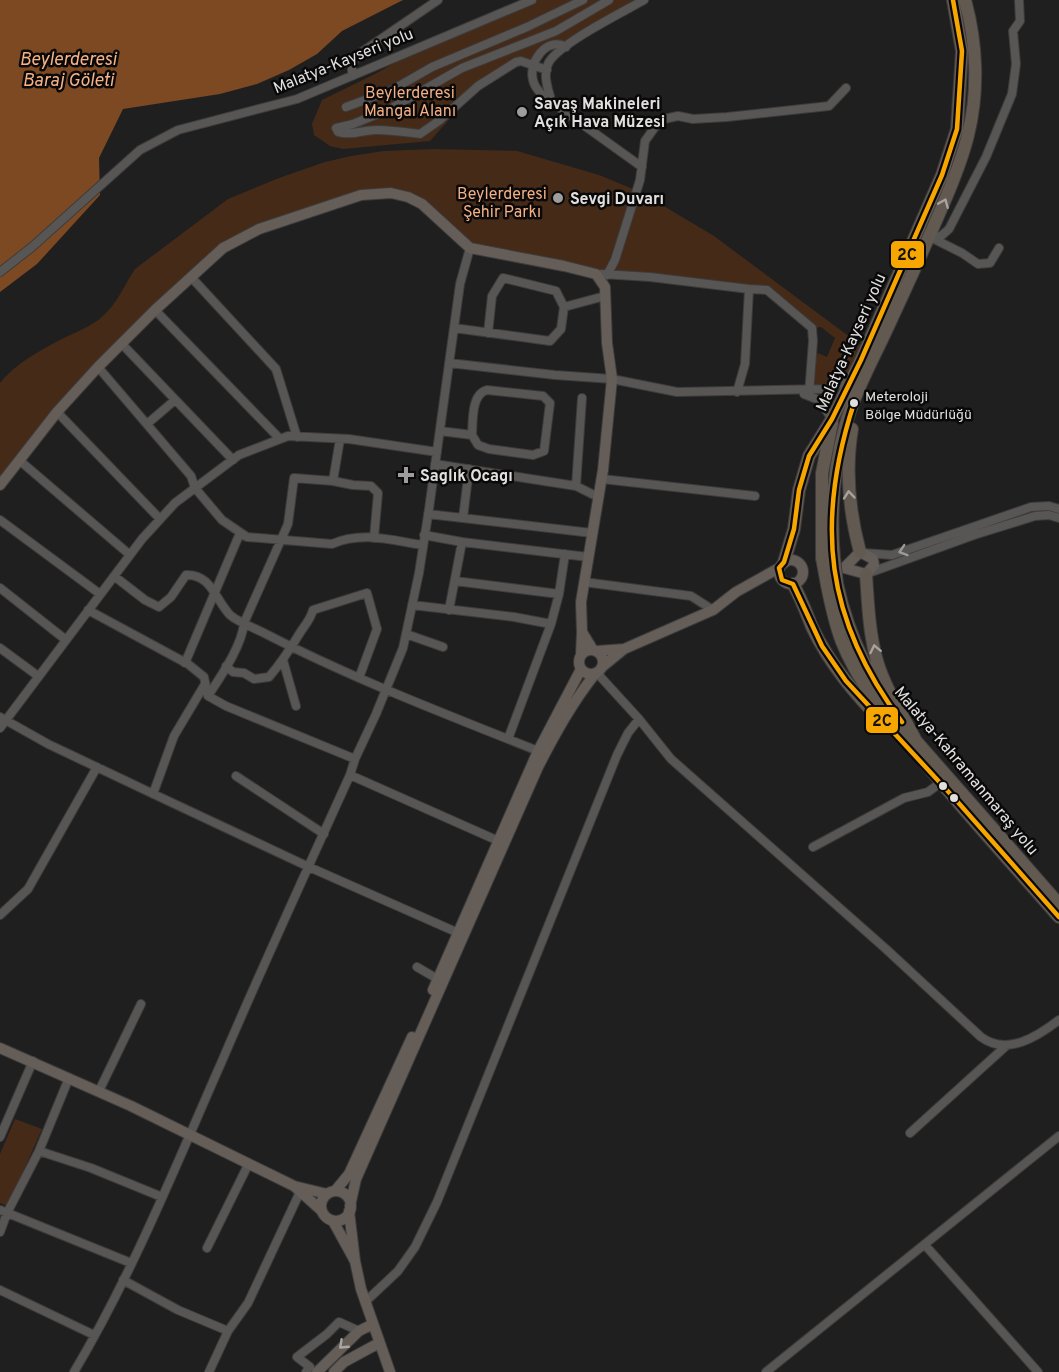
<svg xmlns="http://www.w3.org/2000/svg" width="1059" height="1372" font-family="Overpass,sans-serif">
<rect width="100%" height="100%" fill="#201f1f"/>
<path fill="#452a18" d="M532,0H644L566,47L553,44L533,65L518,66L482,88L461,106L430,141L343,149L330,146L314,135L312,124L322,100L375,74L434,41Z
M434,149L517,151L599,175L640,192L714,236L866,349L850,381L810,390L813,351L827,357L835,338L821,327L812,328L767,290L596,274L470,248L422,204L376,193L236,240L155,310L0,479V383C15,364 39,351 60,340C75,332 92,327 104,315C118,302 125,284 135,269L228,199L279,178L325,162L351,156L384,151Z
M15,1119L42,1129L8,1206L0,1203V1154Z"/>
<path fill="#7c4923" d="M0,0H403L342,31L317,54L289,70L257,84L220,94L123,109L99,158L100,195L37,264L0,292Z"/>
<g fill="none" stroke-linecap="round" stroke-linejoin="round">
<g stroke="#3d3c3c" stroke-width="10">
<path id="minor" d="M566,47C547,36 528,62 533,80C534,87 539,91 543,96L642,167
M547,70L521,61L516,62L478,86L440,120L420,134C405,132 391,130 376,130C363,130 350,136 338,132L336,128L353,124L390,109L462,68L556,31L609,0
M352,76V64L359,54L438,0
M551,100C548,89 543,75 548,64C556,45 623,12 644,0
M346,107L392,90L432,67L527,27L583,0
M930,237L941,236L949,229L986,157L1012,94L1016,64L1013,31L1020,21L1019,0
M930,237L962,253L978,264L990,263L999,248
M0,272L32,247L140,150L178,130L297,99L532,0
M602,274L650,277L749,289L745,364L737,392
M607,275L615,260L640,180L645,141L655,127L664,119L678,116L693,119L727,117L829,106L846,88
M191,277L276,369L297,437
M749,289L767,290L812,328L813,341L809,394
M155,310L280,439
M454,328L550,341L561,329L564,307L605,296
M488,333L492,296L503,278L556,291L564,307
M121,343L233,460
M449,363L555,375L612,379L677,392L823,389L850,381
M98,367L191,476L195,488L222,520L247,537L332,544C362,531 390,540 422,545
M804,394L819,400L832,419
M57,412L160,519
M147,424L175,400
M440,431L472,435L478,445L489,449L533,455L544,451L550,403L543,396L487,390C471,394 473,421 472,435
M19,460L130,555
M435,464L576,486L598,497
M602,479L755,496
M333,481L353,485L371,486L378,493L374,538
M576,486L582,398
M428,514L592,533
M463,518L469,469
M0,520L100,594
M424,535L462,542L588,557
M864,553L892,555L1031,507L1049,506L1059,509
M866,574L974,535L1035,516L1049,515L1059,518
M114,576L145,600L159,607L171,597L186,575C211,574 215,599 230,615C238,622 252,627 262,632C353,679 448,715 543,753
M455,581L559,594
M584,582L691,596L713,610
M0,588L66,640
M412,605L514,617L551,624
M88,610L188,664L204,677L208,696L226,706L355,759
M449,610L462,542
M406,634L443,647
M0,648L38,676
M283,660L296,706
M185,663L240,533
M226,666L233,672L244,673L254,679L269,677C280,664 289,651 298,636C303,627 310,621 313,610L367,593L377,629L359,678
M597,673L639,719L671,759L886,949L981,1037C1007,1056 1037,1037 1059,1020
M208,696C221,676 242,646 244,623L288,524L294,478L333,481L340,439
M0,717L48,744L164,799L309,867L463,935
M0,728L142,539L175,503L239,455L288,436L349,439L437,452
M508,739L551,624L559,594L565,554
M350,775L503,843
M236,776L324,834
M153,794L174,736L205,684
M813,847L904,798L928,792L940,783
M0,915L28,889L97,767
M417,967L441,981
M99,1091L141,1004
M910,1133L1006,1046
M0,1137L33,1061
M39,1151L91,1168L162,1197
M0,1210L131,1263
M0,1232L7,1213L39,1151L69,1078
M925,1245L1038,1372
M207,1248L249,1163
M123,1280L178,1310L228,1331L209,1372
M0,1290L94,1335
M365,1302L398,1271L415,1247L437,1202L617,755L628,733L639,719
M228,1331L248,1303L300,1192
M74,1372C133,1273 176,1165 222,1061C263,965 307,870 350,775L355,759L376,714L403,648L419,573L429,509L460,284L470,248
M306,1372L310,1367L297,1357L327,1334L339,1322L359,1331
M766,1372L1059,1136"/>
</g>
<g stroke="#3d3c3c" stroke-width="12">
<path id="major" d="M0,485L57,412L98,367L155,310L223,248L259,229L361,195L391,193L408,197L422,204L470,248L564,266L596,274L605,287L607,343L612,379L603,470L581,602L582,632
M860,552L873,559L874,565L866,574L844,568Z
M779 572a12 12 0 1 1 24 0a12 12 0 1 1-24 0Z
M624,649L713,610L736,592L779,568
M579 662a12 12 0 1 1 24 0a12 12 0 1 1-24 0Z
M597,651L624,649L602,667
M581,655L582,632L593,650
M433,990L538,751L581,669
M0,1048L131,1106L294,1186
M335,1191L349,1174L412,1037
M321 1206a15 15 0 1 1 30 0a15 15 0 1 1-30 0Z
M350,1206L356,1179L538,767C555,734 572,703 595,674
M322,1211L294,1186L327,1194
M333,1221L355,1261L349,1211
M355,1261L361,1289L390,1372
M317,1372L359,1331L373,1324
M334,1372L344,1362L379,1343"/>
</g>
<g stroke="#3d3c3c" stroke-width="14">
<path id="highway" d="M852,429C845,471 849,511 860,552
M822,558V473L832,423
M834,558C830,513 833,471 845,427C854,394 871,363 886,331C905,290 924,249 942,207C952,184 962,160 968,135C979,91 977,43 965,0
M784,562L794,529L799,490L809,456L832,419L861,360L942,175L957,129L962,51L953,0
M866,574C868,603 869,633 877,661C885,689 903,715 916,741
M793,584C801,598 806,612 812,627C830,665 856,695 885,725
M837,584C850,642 870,679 905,726
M827,585C831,605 835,624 842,642C858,682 886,715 913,748C959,806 1010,861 1059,917
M917,742L1059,904"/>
</g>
<use href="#minor" stroke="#575655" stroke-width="8"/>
<use href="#major" stroke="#655e58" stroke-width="10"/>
<use href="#highway" stroke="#625951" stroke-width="12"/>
<g stroke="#3d3c3c" stroke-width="14" stroke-linecap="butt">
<path id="highway-bridge" d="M822,558L827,585
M834,558L837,584"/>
</g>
<use href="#highway-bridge" stroke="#625951" stroke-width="12"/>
<g stroke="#0a0909" stroke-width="9">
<path id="bus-1" d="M953,0L962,51L957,129L942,175L861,360L832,419L809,456L799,490L794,529L784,562L779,568L782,580L793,584L822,646L846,681L956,800L1059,917
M854,403C815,523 825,620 902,722"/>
</g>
<use href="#bus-1" stroke="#f7a600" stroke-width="4.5"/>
</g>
<defs><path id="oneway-chevron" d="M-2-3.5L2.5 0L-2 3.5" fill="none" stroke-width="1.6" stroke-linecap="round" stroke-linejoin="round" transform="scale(1.5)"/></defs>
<g stroke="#a8a39f">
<use href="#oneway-chevron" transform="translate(944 203) rotate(-67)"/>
<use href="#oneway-chevron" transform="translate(849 495) rotate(-95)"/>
<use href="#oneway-chevron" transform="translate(875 649) rotate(-102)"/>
</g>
<use stroke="#9c9b9a" href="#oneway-chevron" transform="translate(903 551) rotate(162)"/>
<use stroke="#aaa6a2" href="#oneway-chevron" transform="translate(343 1345) rotate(137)"/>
<g fill="#9e9c9c" stroke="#0a0909" stroke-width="2">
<circle cx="522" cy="112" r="6"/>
<circle cx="558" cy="198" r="6"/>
<path d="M403 466h6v6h6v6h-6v6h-6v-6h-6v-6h6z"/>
</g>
<g fill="#e2e0df" stroke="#0a0909" stroke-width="2">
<circle cx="854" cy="403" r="5"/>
<circle cx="943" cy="786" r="5"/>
<circle cx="954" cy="798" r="5"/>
</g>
<g text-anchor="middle" stroke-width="5" stroke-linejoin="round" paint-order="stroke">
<g font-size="14" fill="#e2e0df" stroke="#0a0909" text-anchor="start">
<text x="865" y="401">Meteroloji<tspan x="865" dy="18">Bölge Müdürlüğü</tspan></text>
</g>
<g font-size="16" fill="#e2e0df" stroke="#0a0909">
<text transform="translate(343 60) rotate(-22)" y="6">Malatya-Kayseri yolu</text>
<text transform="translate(850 342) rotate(-66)" y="6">Malatya-Kayseri yolu</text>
<text transform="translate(967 770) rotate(50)" y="6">Malatya-Kahramanmaraş yolu</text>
</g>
<g font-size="16" fill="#f4b083" stroke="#0a0909">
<text x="410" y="98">Beylerderesi<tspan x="410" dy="18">Mangal Alanı</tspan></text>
<text x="502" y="199">Beylerderesi<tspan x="502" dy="18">Şehir Parkı</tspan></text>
</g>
<g font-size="16" font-weight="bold" fill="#e2e0df" stroke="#0a0909" text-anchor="start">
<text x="534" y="109">Savaş Makineleri<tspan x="534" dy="18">Açık Hava Müzesi</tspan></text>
<text x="570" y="204">Sevgi Duvarı</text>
<text x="420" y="481">Saglık Ocagı</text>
</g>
<g font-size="18" font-style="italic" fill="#f8b487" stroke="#0a0909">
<text x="68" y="65">Beylerderesi<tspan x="68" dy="21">Baraj Göleti</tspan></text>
</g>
</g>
<g stroke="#0a0909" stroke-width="2">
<rect x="890" y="240" width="35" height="29" rx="6" fill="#f7a600"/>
<rect x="865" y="706" width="34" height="28" rx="6" fill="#f7a600"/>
</g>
<g font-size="16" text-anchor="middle" font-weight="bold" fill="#111">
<text x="907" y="260">2C</text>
<text x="882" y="726">2C</text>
</g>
</svg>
